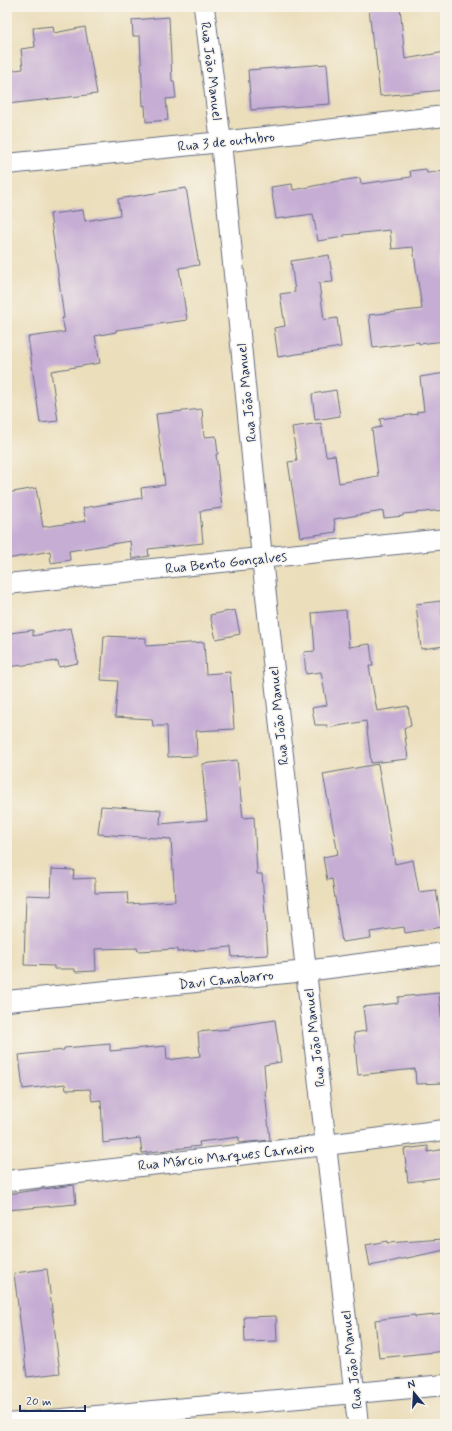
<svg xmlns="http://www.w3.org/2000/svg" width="452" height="1431" font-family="Mynerve,sans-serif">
<rect width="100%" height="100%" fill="#f7f3e8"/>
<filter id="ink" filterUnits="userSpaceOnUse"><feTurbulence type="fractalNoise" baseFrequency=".025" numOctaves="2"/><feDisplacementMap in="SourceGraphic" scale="8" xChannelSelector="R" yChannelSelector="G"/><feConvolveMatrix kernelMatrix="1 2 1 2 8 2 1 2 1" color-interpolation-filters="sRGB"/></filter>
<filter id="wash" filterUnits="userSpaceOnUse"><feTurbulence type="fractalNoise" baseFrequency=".012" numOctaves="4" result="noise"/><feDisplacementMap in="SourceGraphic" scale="16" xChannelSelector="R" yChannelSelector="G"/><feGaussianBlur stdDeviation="0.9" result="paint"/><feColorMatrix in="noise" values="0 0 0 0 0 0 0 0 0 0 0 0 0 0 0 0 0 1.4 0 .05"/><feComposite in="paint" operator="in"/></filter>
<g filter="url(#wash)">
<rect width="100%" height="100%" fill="#ebdebb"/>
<g id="blocks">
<path fill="#c6add4" d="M369,7H400L405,59L445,52V90L380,96L375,48H373Z
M169,17L172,81H174L176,98L166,99L168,120L146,122L145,105L143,106L140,36H133L132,20Z
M53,26L54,33L85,27L97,94L7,104V71L23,69L21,49L35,47L33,28Z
M327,64L330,104L251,110L248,70Z
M426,169L427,173L445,171V308L442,309L445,341L419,344V342L373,348L369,315L422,309L413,247L392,249L390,230L344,235V237L318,241L313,214L276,219L271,187L292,184L293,190L339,181L360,178L361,184L411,177L410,171Z
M186,188L199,265L179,268L187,320L116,330V332L95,336L100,363L51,371L58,421L40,423L28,337L65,332L62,318H64L50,214L83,210L85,221L120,215L118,199Z
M329,255L333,282L319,283L324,320L337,318L341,347L278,357L274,328L285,326L280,294L295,292L291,261Z
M445,373V510L403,514V516L384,518L383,511L334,519L336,532L300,537L288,462L297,461L292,427L321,423L326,456L335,455L339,483L378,476L372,429L381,427L380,419L417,414V412L424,411L420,377Z
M336,390L340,416L315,420L312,394Z
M202,409L204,437L216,436L218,454H216L222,508L200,511L203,543L148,549L149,556L132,559L130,541L69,551L70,560L51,563L50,551L7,559V493L36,488L43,527L86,521L83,508L142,498L141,488L165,485L156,414Z
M441,601L445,646L421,649L416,604Z
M235,610L240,634L216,639L210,615Z
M346,610L349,647L370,644L373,666H369L377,711L408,706L411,726L404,728L408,759L371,763L366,721L327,728V725H315L312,708L327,705L321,672L306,674L304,652L315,651L312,613Z
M71,628L78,663L59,667L58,661L7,667V644L11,643L10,633L33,630V636Z
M104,636L146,638V646L204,642L206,674L230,672L234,729L196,731L197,756L168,757L167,726H153L152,719L115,717L118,681L101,680Z
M237,760L243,818L254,817L257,874H262L268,955L232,957L231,947L178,952V949L138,951L137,948L95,949L96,971L75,972V969H54V966L24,965L26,895L51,896L52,869L74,870L73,879L95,878V893L127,892L128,904L175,901L171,839L98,834L101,806L161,810L160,824L207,820L202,764Z
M378,764L395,864L413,860L419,892L436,890L442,927L405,933L404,927L370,932L371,938L342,942L332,879L327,880L323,857L338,854L323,774Z
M439,993L445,1054V1057H442L443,1083L416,1084L415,1069L358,1075L354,1033L366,1031L363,1007L398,1003V997Z
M275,1020L281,1062L264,1065L266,1091H265L270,1140L239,1143V1137L199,1142L200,1146L142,1153L140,1138L103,1143L101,1100L92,1101L90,1089L66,1090L65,1084L23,1089L19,1055L64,1050V1048L110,1044V1051L166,1046L167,1060L200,1056L198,1032L230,1029L229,1027Z
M428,1146V1152L445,1149V1177L408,1182L404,1149Z
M74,1185L76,1204L7,1210V1194Z
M444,1239L445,1250L370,1266L366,1245L387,1241V1243Z
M47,1269L60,1373L27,1377L14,1273Z
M445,1314V1351L379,1358L375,1320L415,1315V1317Z
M276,1316L277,1341L245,1342L244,1317Z"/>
</g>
</g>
<g filter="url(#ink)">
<use href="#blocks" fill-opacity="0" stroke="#646c7f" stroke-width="1"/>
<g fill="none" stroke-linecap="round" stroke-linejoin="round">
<g stroke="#646c7f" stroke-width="22">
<path id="street" d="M204,7L221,142L262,558L306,971L358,1424
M7,164L221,142L445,116
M7,584L445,539
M7,1001L306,971L445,953
M7,1181L326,1145L445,1130
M7,1424L445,1385"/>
</g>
<use href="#street" stroke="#fff" stroke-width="20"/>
</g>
</g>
<g text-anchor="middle" stroke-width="3" stroke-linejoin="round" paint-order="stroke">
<g font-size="14" fill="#1b2f5e" stroke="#f7f3e8">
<text transform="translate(212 71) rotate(83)" y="5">Rua João Manuel</text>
<text transform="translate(226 141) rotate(-6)" y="5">Rua 3 de outubro</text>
<text transform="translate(246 393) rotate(-96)" y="5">Rua João Manuel</text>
<text transform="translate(226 562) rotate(-6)" y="5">Rua Bento Gonçalves</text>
<text transform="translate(278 716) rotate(-96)" y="5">Rua João Manuel</text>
<text transform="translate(226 979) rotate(-6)" y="5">Davi Canabarro</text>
<text transform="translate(314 1038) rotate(-97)" y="5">Rua João Manuel</text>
<text transform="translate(226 1156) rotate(-6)" y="5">Rua Márcio Marques Carneiro</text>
<text transform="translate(351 1360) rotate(-97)" y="5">Rua João Manuel</text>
</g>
</g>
<rect width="452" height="1431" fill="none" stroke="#f7f3e8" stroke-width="24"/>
<g transform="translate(414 1393) rotate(342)" stroke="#f7f3e8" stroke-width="3" paint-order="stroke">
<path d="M0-3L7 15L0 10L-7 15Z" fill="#1b2f5e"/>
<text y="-6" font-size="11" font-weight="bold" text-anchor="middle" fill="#1b2f5e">N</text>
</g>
<path d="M20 1405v6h65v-6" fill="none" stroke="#1b2f5e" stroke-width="2"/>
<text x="26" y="1405" font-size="12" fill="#1b2f5e" stroke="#f7f3e8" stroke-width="3" paint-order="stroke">20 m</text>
</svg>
